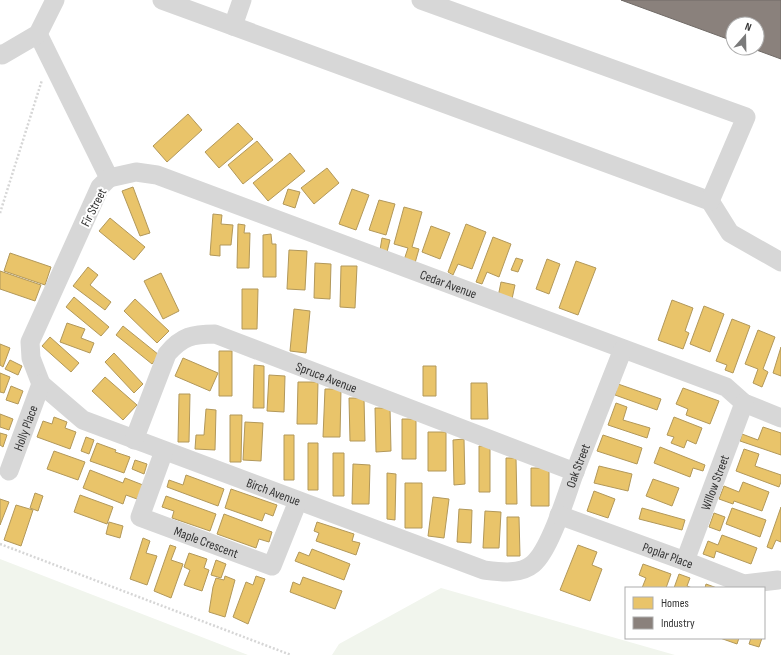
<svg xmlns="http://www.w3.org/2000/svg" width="781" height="655" font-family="'Sofia Sans Condensed',sans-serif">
<rect width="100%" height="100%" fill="#fff"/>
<path fill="#f1f5ed" d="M0,559L248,655H0Z
M441,588L675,655H332L339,644Z"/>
<path fill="#e9c46a" stroke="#b2985a" d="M188,114L202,130L167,162L153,146Z
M238,123L253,139L219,168L205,152Z
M257,141L273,160L243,184L228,165Z
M290,153L305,171L268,201L253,183Z
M327,168L339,183L314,204L301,188Z
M133,187L150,233L140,236L122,191Z
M288,189L300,192L295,208L283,204Z
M352,189L369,195L356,230L339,224Z
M379,200L395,204L386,235L369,230Z
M404,207L422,212L412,247L419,249L415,263L404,260L408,248L394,244Z
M213,214L222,215L221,224L233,225L231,245H220V256L210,255Z
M110,218L145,247L134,260L99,231Z
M238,224L245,225L244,233H250L249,268H237Z
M466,224L486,232L472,269L458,264L453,275L448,272Z
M431,226L450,233L440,259L422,252Z
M271,234L272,244H276V277H263V235Z
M493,237L511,244L499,277L487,272L482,284L476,282Z
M382,238L390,240L387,252L380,250Z
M289,250L307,251L305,290L287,289Z
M10,253L51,267L45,285L4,271Z
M516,258L523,260L518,272L511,270Z
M547,259L560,264L549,294L536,289Z
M576,261L596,268L578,315L559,308Z
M315,263L331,264L330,299L314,298Z
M341,266H357L355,308L340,307Z
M88,267L98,275L90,285L111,302L105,310L73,286Z
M0,271L41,285L35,301L0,289Z
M161,273L179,311L163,319L144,281Z
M501,282L515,285L512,299L498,297Z
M242,289H258L257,329H242Z
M74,297L109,327L101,336L66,307Z
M135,299L169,331L157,343L124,311Z
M672,300L693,308L685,331L689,333L683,349L658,340Z
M704,306L724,314L710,352L690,344Z
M294,309L310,311L306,353L290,351Z
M732,319L750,326L733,373L725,370L727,365L716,361Z
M67,323L85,329L81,338L94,343L90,353L60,342Z
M123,326L159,355L152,364L116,335Z
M758,330L775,337L763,369L768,372L762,387L753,383L758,369L745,364Z
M50,337L79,363L71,372L42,346Z
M0,344L10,348L3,367L0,365Z
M781,347V376L773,373Z
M219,351H232V396H219Z
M114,353L143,384L134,393L105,362Z
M183,358L218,373L210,391L175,376Z
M10,360L22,366L18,375L5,369Z
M254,365L264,366V408H253Z
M423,366H436V396H423Z
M0,373L10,377L4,393L0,392Z
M269,375L285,376L284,412L267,411Z
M105,377L137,405L123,420L92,391Z
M298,382H318L317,424H297Z
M471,383H487L488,419H471Z
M618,384L661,399L657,410L615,395Z
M11,386L23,391L18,404L6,400Z
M683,388L719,401L710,424L686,415L688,409L676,404Z
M325,389H341L340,437H323Z
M179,394H190L189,442H178Z
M349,398H364L365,441H350Z
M616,403L627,407L623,420L650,428L647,438L608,425Z
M375,408H390L391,451L376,452Z
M206,409L216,410L215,450L195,449L196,435H204Z
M0,414L13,419L9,430L0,427Z
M230,415H242L241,462H230Z
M54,417L67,422L65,428L76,432L70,449L37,437L43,421L52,424Z
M674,417L702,428L696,444L687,440L684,448L671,443L674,437L667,435Z
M402,419H416V459H402Z
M245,422L263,423L261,461L243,460Z
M763,427L781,433V455L740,441L742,434L758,440Z
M428,432H446V471H428Z
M0,433L7,435L3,447L0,445Z
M284,435H294V480H284Z
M603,435L642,448L637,464L597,451Z
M86,437L94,440L89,454L81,451Z
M464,439L465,484L454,485L453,440Z
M97,443L116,450L115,452L130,457L124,473L90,461Z
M308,443H318V490H308Z
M479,446H490V492H479Z
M660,447L705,465L703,471L693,468L690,477L654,463Z
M744,449L759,454L755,466L781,475V482L779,487L736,471Z
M54,451L85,462L78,480L47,469Z
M333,453H344V496H333Z
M506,458H516L517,504H506Z
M135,460L147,464L144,474L132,469Z
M353,464L370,465L369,504H352Z
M599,466L632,474L628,491L594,483Z
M531,468H549V506H531Z
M90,470L123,483L125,478L143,485L137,499L126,495L123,504L83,488Z
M387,473L396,474L395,520L387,519Z
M186,475L224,489L218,506L167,487L169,480L183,485Z
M653,479L679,488L672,506L646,496Z
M743,482L769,492L762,511L734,501L733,504L719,499L724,486L739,492Z
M405,483H422V528H405Z
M231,489L277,505L273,516L265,513L262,521L225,508Z
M594,491L615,499L608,518L587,511Z
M35,493L43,496L38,511L30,508Z
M80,495L113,507L107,524L74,512Z
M166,496L216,514L210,531L172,518L174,511L162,507Z
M433,497L449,499L444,538L428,536Z
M0,499L9,502L0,525Z
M16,505L33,510L21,546L4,540Z
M781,507V542L776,540L772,549L767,547Z
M642,508L685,520L682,530L639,519Z
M732,508L766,520L760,537L726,524Z
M459,509L472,510L471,543L457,542Z
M485,511L501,512L499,548H483Z
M714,513L725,517L720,531L709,527Z
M224,514L272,532L269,542L259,539L256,548L217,534Z
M507,517H519L520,556H507Z
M109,522L123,526L120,538L106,534Z
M317,522L354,534L352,541L360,543L356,555L316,541L319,533L314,531Z
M722,535L757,548L751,564L716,551L714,558L703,554L708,541L718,545Z
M143,538L150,541L146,553L157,556L147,585L130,579Z
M170,545L176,547L171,560L183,564L171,598L154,591Z
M578,545L597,552L592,565L602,569L590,601L560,590Z
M312,549L350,564L344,580L295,561L299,552L309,556Z
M189,553L207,559L204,568L209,570L202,591L184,585L190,570L184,567Z
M216,560L226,564L221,578L211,575Z
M643,564L671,574L666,588H642L646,578L639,575Z
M679,574L690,578L687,586L692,588H674Z
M225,576L235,580L225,617L209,612L213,587L216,578L224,580Z
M256,576L265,579L248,624L233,617L246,582L253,585Z
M303,577L342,591L335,609L290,592L293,582L300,585Z
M706,584L717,588H705Z
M720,638H739L737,644Z
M751,638H762L759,647L749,644Z"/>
<path fill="#8a817c" stroke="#706a66" d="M621,0H781V59L751,48H757V24H733V41Z"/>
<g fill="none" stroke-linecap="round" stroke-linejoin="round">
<path stroke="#d6d6d6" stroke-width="2.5" stroke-dasharray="2 2" stroke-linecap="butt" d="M0,213L42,80
M0,544L291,655"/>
<g stroke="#d7d7d7" stroke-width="19">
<path d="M162,0L710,201L730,233L781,262"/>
<path d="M421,0L746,117L710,201"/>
<path d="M233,26L242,0"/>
<path d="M38,34L109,178L100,187L30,342L31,358L41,384"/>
<path d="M0,54L2,55L38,34L55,0"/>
<path id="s1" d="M109,178L136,172L157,175L726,387L744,403L781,418"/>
<path id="s2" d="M41,384L83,420L484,570C500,572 520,575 533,564C550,550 566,496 574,474C590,432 607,390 623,349"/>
<path id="s3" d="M134,440L167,354C182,336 193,334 215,334L575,472"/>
<path id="s4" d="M164,451L140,517L272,566L298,501"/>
<path id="s5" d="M9,471L41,384"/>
<path id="s6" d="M559,515L685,561L744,584L778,580"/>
<path id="s7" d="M685,561L744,403"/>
</g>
</g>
<g text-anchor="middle" stroke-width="4" stroke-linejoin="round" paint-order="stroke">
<g font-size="13" fill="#333" stroke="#fff">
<text transform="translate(93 207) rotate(-63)" y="5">Fir Street</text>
<text dy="5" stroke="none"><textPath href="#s1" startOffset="360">Cedar Avenue</textPath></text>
<text dy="5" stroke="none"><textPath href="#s3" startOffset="266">Spruce Avenue</textPath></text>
<text dy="5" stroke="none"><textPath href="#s5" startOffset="46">Holly Place</textPath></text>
<text dy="5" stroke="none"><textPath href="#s2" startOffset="643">Oak Street</textPath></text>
<text dy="5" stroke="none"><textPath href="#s7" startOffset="84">Willow Street</textPath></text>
<text dy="5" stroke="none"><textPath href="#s2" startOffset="259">Birch Avenue</textPath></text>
<text dy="5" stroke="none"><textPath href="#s4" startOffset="141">Maple Crescent</textPath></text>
<text dy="5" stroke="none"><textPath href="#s6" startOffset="116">Poplar Place</textPath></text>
</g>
</g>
<rect x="625" y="587" width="140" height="52" fill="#ffffff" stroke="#adadad"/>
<rect x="633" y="597" width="20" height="12" fill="#e9c46a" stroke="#adadad"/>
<text x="661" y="607" font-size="12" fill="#333333">Homes</text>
<rect x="633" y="617" width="20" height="12" fill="#8a817c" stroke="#adadad"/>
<text x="661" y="627" font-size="12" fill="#333333">Industry</text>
<g transform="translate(745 36) rotate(20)"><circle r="19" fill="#ffffff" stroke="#adadad"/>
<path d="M0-3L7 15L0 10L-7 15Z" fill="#7a7a7a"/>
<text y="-6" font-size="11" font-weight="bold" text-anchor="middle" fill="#333333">N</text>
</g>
</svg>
